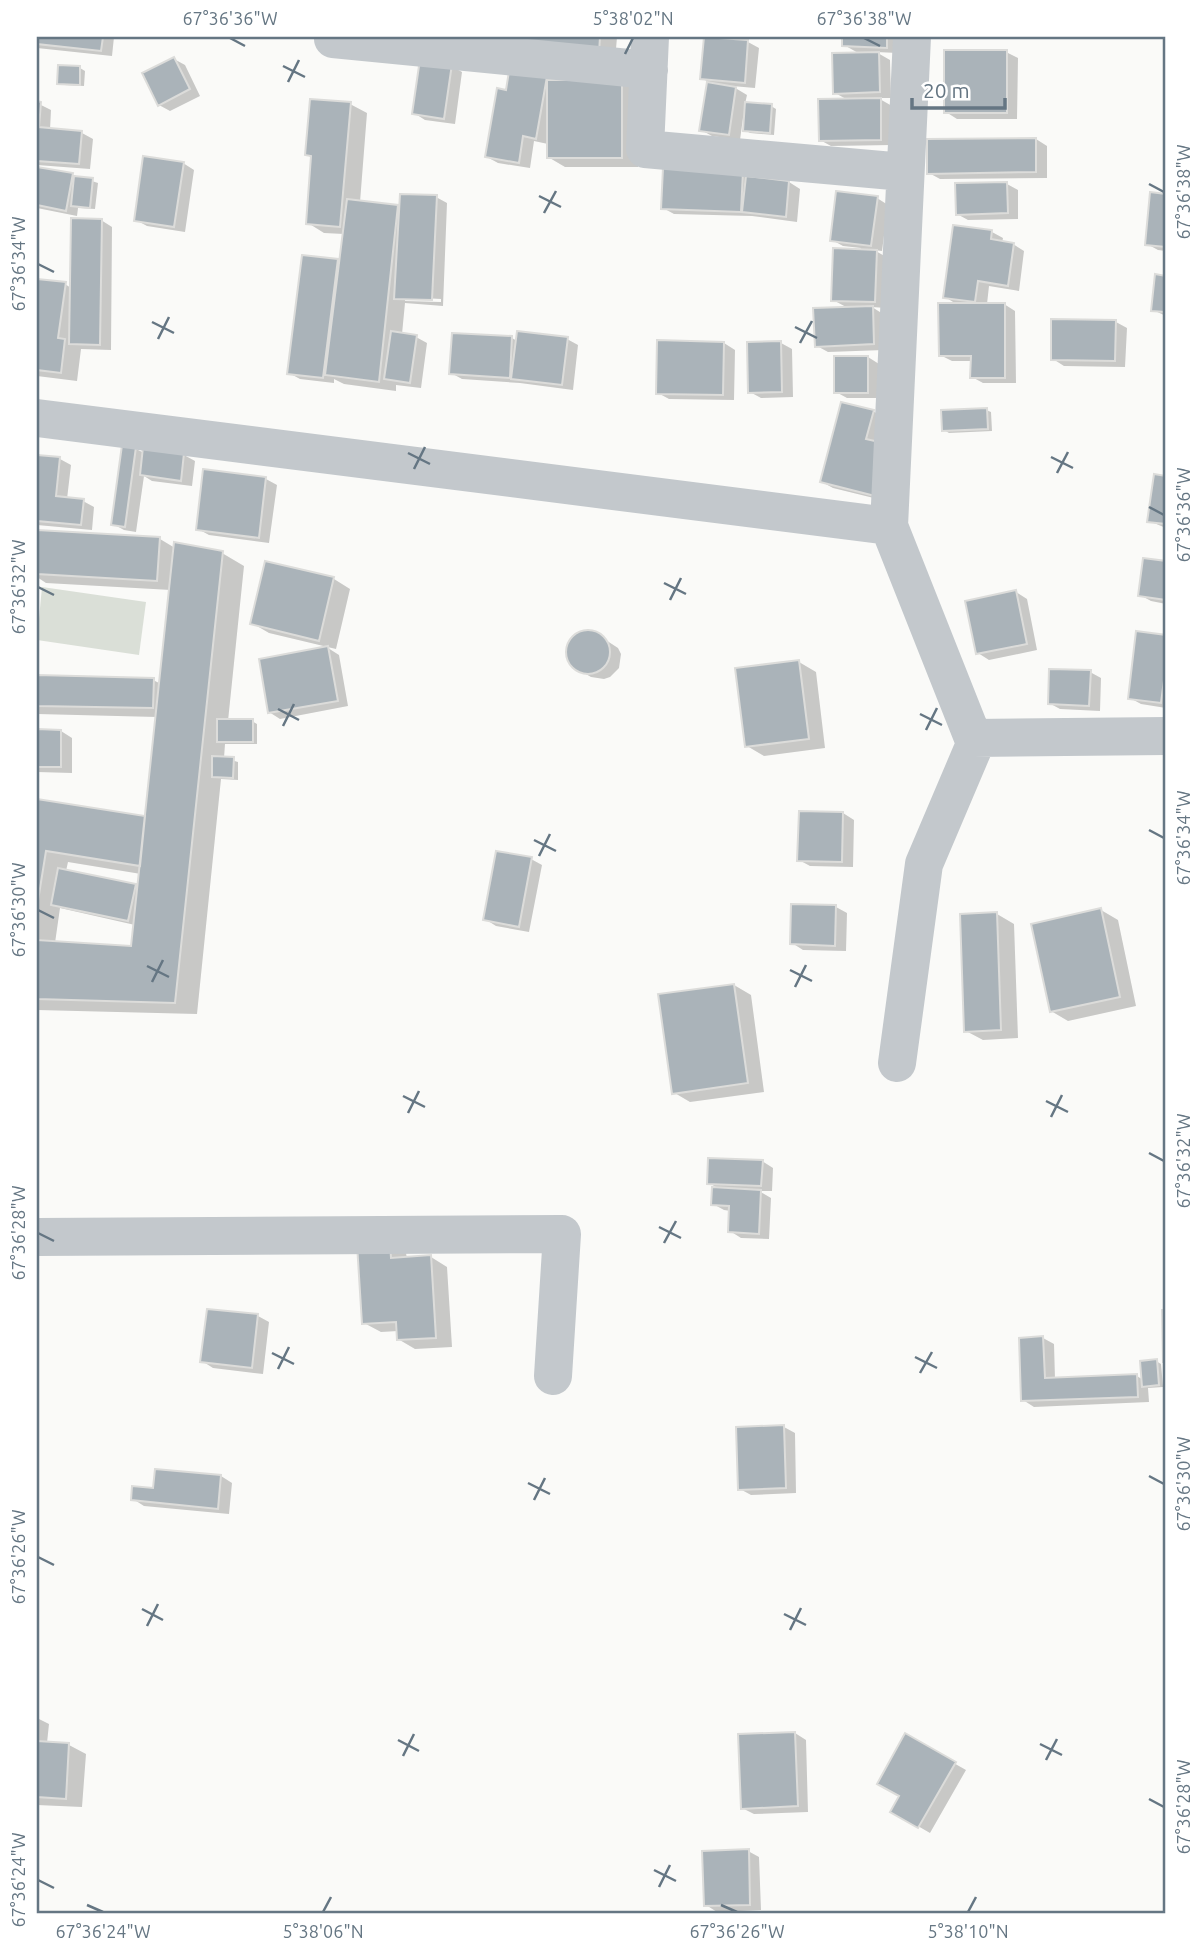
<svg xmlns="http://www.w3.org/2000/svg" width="1203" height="1951" font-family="Ubuntu,sans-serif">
<rect width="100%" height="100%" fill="#fafaf8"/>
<path fill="#dadfd7" d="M42,587L146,602L139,655L37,640Z"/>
<path fill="#0003" fill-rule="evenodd" d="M37,37H114L112,56L37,48Z
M519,37H617L615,61L518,46Z
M844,37H898V53L876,52L890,60L891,98H878L892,106V145L831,146L820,140L848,100L835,93L860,54L844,45Z
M748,42L759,48L755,88L732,86L747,95L745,104L771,106L776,109L774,135L750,133L745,130L746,118H743L740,140L712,136L701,130L708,82L702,78Z
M1006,52L1018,58L1017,119H957L946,112Z
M174,59L185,65L200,96L170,111L159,105Z
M451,66L462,72L455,124L425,120L414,113Z
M511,67L621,82L638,91V167H565L548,157V144L534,141L530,168L498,163L487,157L507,92Z
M80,68L85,71L84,86L64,85L59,83Z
M37,103L51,110L50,130L82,133L93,139L90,169L37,165Z
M350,104L367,113L360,202L401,208L436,197L447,203L443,306L405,303L402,334L416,337L427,343L421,388L396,385V391L344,384L334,379V383L300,379L289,373L337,261L341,263L344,234L324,233L308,223L313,158L307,155ZM405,297L441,299V302L405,301Z
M1036,139L1047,146V178L940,179L929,173Z
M183,163L194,170L185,232L147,226L136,220Z
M37,168L73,175L98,183L95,209L78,208L77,216L37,208Z
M742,172L753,179L789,182L800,189L797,222L752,216L674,214L663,208Z
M1007,184L1018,190V219L968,220L957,214Z
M1152,194L1166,196V251L1158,250L1147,244Z
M877,198L888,205L882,251L874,250L888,258L886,308L872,307L883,314L884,350L828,352L817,346L848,308L833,300L861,248L843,246L832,240Z
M101,220L112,227L111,350L81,349L77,381L37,376V280L65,284L71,288Z
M992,232L1003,238L1002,243L1013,244L1024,251L1019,291L989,286L987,304H1004L1015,311L1016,383H983L972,377V361H952L940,355L958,305L945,297Z
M1157,276L1166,277V316L1153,310Z
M1116,322L1127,328L1125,367L1064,366L1053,359Z
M512,338L517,341L567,339L578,345L573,390L520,383L462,379L451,373Z
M724,343L735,350L734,400L669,399L658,393Z
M781,343L792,349L793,397L761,398L750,392Z
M868,357L879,364V398H847L836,392Z
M986,410L991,412L992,431L949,433L944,430Z
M873,411L884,418L886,501L833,488L822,482Z
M136,449L144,453L184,455L195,461L192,486L152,481L144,476L136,532L124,530L113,524Z
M37,456L60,459L71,465L67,499L83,501L94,507L92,530L37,525Z
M1155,476L1166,478V528L1149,521Z
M266,479L277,485L269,543L209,535L198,529Z
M37,532L160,539L175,548L222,553L244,566L228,721H252L257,724V744H225L224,758L238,762V780L221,779L197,1014L37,1010V801L146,818L157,717L37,714V677L153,680L161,684L171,590L46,583L37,577ZM68,862L141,874L139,888L66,871ZM60,908L135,925L133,948L55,943Z
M1144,560L1166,563V604L1151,601L1140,595Z
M266,563L334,579L350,589L336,649L269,633L252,623Z
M1016,592L1027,599L1037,650L989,660L978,653Z
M581,633H595L618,648L621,654L619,668L610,677L604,679L591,677L579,670L570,660L568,654L571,641Z
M1138,633L1166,637V708L1141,704L1130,698Z
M328,648L339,655L348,706L280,719L269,712Z
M799,662L816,672L825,748L764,756L747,746Z
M1090,672L1101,678L1100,711L1060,709L1049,703Z
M37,731H61L72,738V773L37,772Z
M843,813L854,820L853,867L810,866L799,860Z
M531,859L542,865L529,932L496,926L485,919Z
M793,906L836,907L847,913L846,951L803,950L792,943Z
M1101,910L1118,920L1136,1006L1068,1021L1051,1011Z
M997,914L1014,924L1018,1038L983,1040L966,1031Z
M734,985L751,995L764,1092L690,1102L673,1092Z
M762,1161L773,1168L772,1191H759L771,1198L769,1239L741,1238L730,1231L731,1211L724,1210L713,1204L721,1190L709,1183Z
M359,1246L406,1253L407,1259L431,1257L447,1267L452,1347L415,1349L398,1339V1331L381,1332L364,1323Z
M208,1310L258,1316L269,1322L263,1374L213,1368L202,1361Z
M1043,1338L1054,1344L1055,1379L1137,1376L1143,1380L1156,1361L1161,1364L1163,1387L1148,1388L1149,1402L1034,1407L1023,1400Z
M784,1427L795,1433L796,1493L751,1495L740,1489Z
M221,1476L232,1483L229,1514L144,1506L133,1499L154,1490Z
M37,1718L49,1724L47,1743L69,1745L86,1754L82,1807L37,1805Z
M795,1733L806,1740L808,1812L754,1814L742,1808Z
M906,1736L966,1770L930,1833L892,1811L901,1796Z
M748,1851L759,1857L761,1910L717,1912L706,1905Z"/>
<path fill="#aab3b9" stroke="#dcdcda" stroke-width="2" d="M37,37H103L101,51L37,44Z
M517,37H600L599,53L517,47Z
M704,37L748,40L745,83L700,79Z
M842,37H887V48L842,46Z
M944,50H1007V113H944Z
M879,52L880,92L833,94L832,53Z
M174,57L190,89L158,106L142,73Z
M420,59L452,64L444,119L412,114Z
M58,65L80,66V85L57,84Z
M510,65L548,71L536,139L523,136L519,163L485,157L497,88L506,90Z
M547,80H622V158H547Z
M707,82L736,87L729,135L699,131Z
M881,98V140L819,141L818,99Z
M310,99L351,102L340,227L306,224L311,156L305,155Z
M37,101L41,102L39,127L82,131L79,164L37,161Z
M745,102L772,104L770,133L743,131Z
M1036,138V172L927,174V139Z
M143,156L184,162L174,227L134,221Z
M37,167L73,173L66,211L37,205Z
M663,168L743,171L741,212L661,209Z
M74,176L93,178L90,208L71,206Z
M746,176L789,181L786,217L742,212Z
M1007,182L1008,213L956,215L955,183Z
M836,191L878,196L871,246L830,241Z
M1150,192L1166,194V247L1145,245Z
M400,194L437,195L432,300L394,299Z
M347,199L398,205L379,382L325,375Z
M71,218L102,219L100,345L69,344Z
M953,225L992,230L991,239L1014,243L1008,286L978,281L975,302L943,298Z
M833,248L877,250L875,302L831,301Z
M302,255L338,259L323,378L287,374Z
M1155,274L1166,276V312L1151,311Z
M37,279L66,282L58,338L65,339L61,373L37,370Z
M938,303H1005V378H970L971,356H939Z
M873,306L874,344L815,347L813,308Z
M1051,319L1116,320L1115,361L1051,360Z
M391,331L417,335L410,383L384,379Z
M517,331L568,337L562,385L511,379Z
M452,333L512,336L510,378L449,374Z
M657,340L724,342L723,395L656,394Z
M781,341L782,392L748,393L747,342Z
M834,356H868V393H834Z
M841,402L874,410L866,439L888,444L875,496L820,482Z
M987,408L988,429L942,431L941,410Z
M122,445L136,447L125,527L111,525Z
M143,447L184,453L181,481L140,475Z
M37,455L60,457L56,496L84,499L81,525L37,521Z
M203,469L266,477L259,538L196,530Z
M1154,474L1166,476V524L1147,522Z
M37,530L160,537L157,581L37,574Z
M174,542L223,551L175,1003L37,999V940L131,946Z
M1143,558L1166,561V600L1138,596Z
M265,561L334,577L319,641L250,624Z
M1016,590L1027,644L976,654L965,601Z
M566 652a22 22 0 1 1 44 0a22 22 0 1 1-44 0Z
M1136,631L1166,635V665L1161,703L1128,699Z
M328,646L338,701L268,713L259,659Z
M799,660L809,739L745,747L735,668Z
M1049,669L1091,670L1089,706L1048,704Z
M37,675L154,678L153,708L37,706Z
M217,719H253V742H217Z
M37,729L61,730V767H37Z
M212,756L234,757L233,778L212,777Z
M37,799L145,816L140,866L46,851L37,907Z
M799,811L843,812L842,862L797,861Z
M496,851L532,857L519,927L483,920Z
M58,868L136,884L128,921L51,905Z
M791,904L836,905L835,946L790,944Z
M1101,908L1120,997L1050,1012L1031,924Z
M997,912L1001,1030L964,1032L960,914Z
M734,984L748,1083L672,1094L658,994Z
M708,1158L763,1160L761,1186L707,1184Z
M712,1187L761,1190L759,1234L728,1232L729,1206L711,1205Z
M390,1242L391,1258L431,1255L436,1338L397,1340L396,1322L362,1324L357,1244Z
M207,1309L258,1314L252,1368L200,1362Z
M1162,1310H1166V1362H1163Z
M1043,1336L1045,1378L1137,1374L1138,1397L1021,1401L1019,1338Z
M1157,1359L1159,1385L1142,1387L1140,1361Z
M784,1425L786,1488L738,1490L736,1427Z
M155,1469L221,1475L218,1509L131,1500L132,1486L153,1488Z
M795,1732L798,1806L741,1809L738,1734Z
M905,1733L956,1762L918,1828L890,1812L899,1796L877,1784Z
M37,1741L69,1743L66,1799L37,1797Z
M749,1849L750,1905L704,1906L702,1851Z"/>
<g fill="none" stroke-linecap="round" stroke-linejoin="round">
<path stroke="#c3c8cc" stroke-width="38" d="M650,37L645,149L904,172
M912,37L889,526L973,738L1166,736
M333,39L649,70
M37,418L889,526
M897,1063L924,864L975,744L973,738
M37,1237L562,1234L553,1376"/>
</g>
<path fill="none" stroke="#657683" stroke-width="2.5" d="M230,38L245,46M864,38L880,46M625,54L633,38M283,66L305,77M288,82L299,60M1149,184L1164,192M539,196L561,207M544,213L556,191M38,264L54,272M152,322L174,333M795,327L817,338M158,339L169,317M800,343L812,321M408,453L430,464M1051,457L1073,468M414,469L425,447M1057,473L1068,452M1149,507L1164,515M664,583L686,594M38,587L54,595M670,600L681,578M278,709L299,720M920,714L942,725M283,726L294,704M926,730L937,708M1149,830L1164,838M534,840L556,851M539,856L550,834M38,910L54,918M147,966L169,977M790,970L812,981M152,982L163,960M795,987L806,965M403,1096L425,1107M1046,1101L1068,1112M408,1113L419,1091M1051,1117L1062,1095M1149,1153L1164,1161M659,1227L681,1238M38,1233L54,1241M664,1243L676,1221M272,1353L294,1364M915,1357L937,1368M278,1369L289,1347M920,1373L932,1352M1149,1476L1164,1484M528,1483L550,1494M534,1500L545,1478M38,1557L54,1565M142,1609L163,1620M784,1614L806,1625M147,1626L158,1604M790,1630L801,1608M398,1740L419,1751M1040,1744L1062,1755M403,1756L414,1734M1046,1760L1057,1739M1149,1799L1164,1807M654,1870L676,1881M38,1880L54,1888M659,1887L670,1865M87,1905L103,1912M721,1905L737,1912M323,1912L331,1897M968,1912L976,1897"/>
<rect width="1203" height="1951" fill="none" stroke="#ffffff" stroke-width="77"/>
<path d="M912 98v10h93v-10" fill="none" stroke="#657683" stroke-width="3.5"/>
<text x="923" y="98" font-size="21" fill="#657683" stroke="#ffffff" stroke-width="5" paint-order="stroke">20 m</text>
<rect x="38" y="38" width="1126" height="1874" fill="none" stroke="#657683" stroke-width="2.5"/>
<g font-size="18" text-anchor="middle" fill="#657683">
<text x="230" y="25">67°36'36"W</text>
<text x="633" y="25">5°38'02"N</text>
<text x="864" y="25">67°36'38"W</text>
<text transform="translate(1184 192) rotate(-90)" y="6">67°36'38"W</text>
<text transform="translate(19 264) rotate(-90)" y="6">67°36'34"W</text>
<text transform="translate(1184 515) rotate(-90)" y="6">67°36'36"W</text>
<text transform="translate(19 587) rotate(-90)" y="6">67°36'32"W</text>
<text transform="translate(1184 838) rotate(-90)" y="6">67°36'34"W</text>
<text transform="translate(19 910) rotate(-90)" y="6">67°36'30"W</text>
<text transform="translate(1184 1161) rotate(-90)" y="6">67°36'32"W</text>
<text transform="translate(19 1233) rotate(-90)" y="6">67°36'28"W</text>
<text transform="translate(1184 1484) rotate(-90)" y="6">67°36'30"W</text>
<text transform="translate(19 1557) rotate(-90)" y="6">67°36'26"W</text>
<text transform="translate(1184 1807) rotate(-90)" y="6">67°36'28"W</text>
<text transform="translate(19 1880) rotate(-90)" y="6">67°36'24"W</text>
<text x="103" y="1938">67°36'24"W</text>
<text x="323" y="1938">5°38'06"N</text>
<text x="737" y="1938">67°36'26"W</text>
<text x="968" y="1938">5°38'10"N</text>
</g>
</svg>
